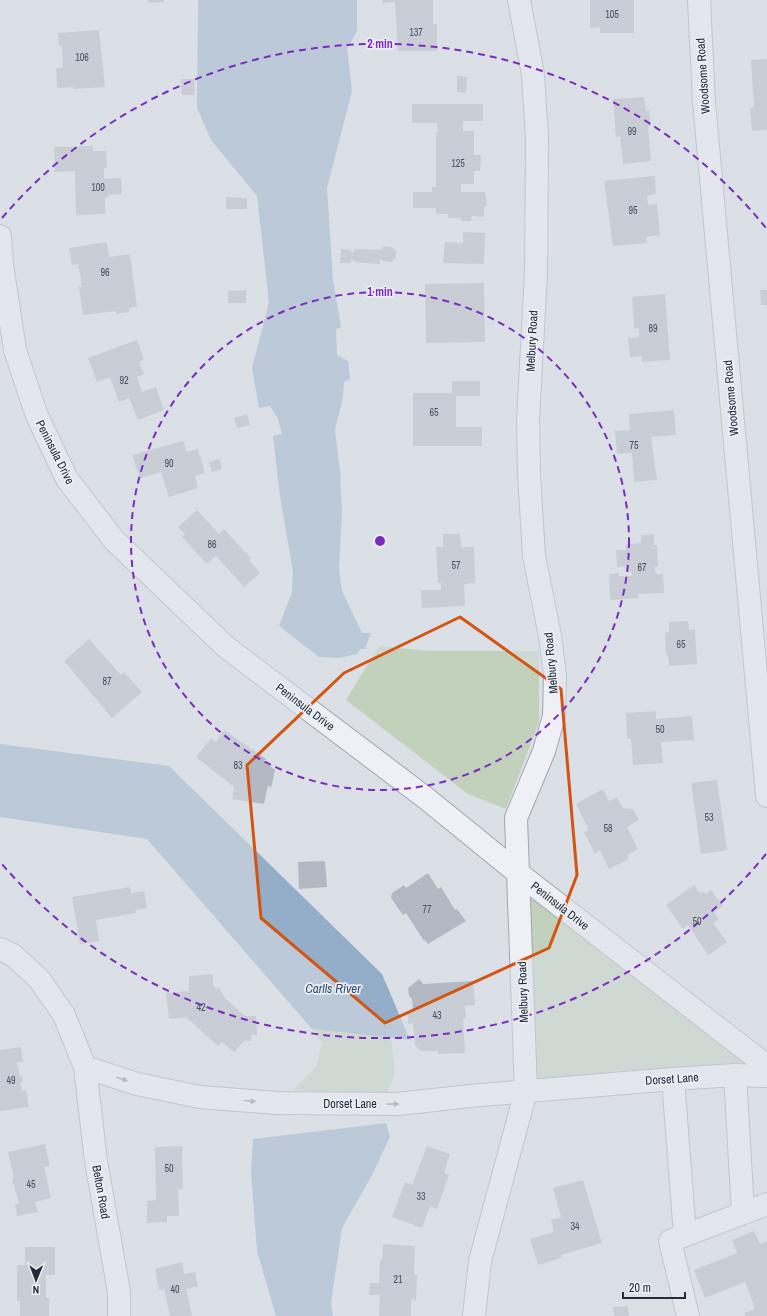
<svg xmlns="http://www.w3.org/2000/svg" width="767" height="1316" font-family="'Archivo Narrow',sans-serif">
<rect width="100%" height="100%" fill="#dbe0e6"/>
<path fill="#c1d1bc" d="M379,646L428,651H539V722L506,809L468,794L346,700Z
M529,894L744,1062L536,1081Z
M312,1029L391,1038L395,1074L387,1092L366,1094L293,1090L316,1067L322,1043Z"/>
<path fill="#94adc8" d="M198,0H357V31L347,49L352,91L327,188L333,280L341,327L336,329L337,355L348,361L350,379L344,382L343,397L335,430L340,470L342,513L339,569L342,591L362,633H371L365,649H360L357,654L339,658L319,657L279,626L292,592L293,572L280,496L273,436L282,434L278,419L270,406L259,408L252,368L269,302L257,196L211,140L197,108Z
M0,744L169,766L382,974L410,1040L312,1029L147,839L0,817Z
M386,1123L390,1137L371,1177L342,1228L331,1303L333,1316H276L257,1251L251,1171L253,1139Z"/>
<path fill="#b3b9c3" d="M148,0H164V2L148,3Z
M382,0H433V24H437V51H398L395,2L382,3Z
M590,0H634V33H600V27L590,28Z
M99,30L105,87L73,89V87L57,88L56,68H63L62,46H59L58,33Z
M767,59V130L752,131L750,108L754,107L751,60Z
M457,76L467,77L466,93L457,92Z
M181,79H194L195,95H182Z
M644,97L646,111L649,110L651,126H648L651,161L623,164L620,136L616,137L613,99Z
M412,104H483V121H463V131H474V155H481L480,171H474V184H461V192H485L487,206H484V217L472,216L471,221H461V218H448V214H436V208H413V192H432V187H436V132H438L437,123H412Z
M93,146V151H106L107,168H104V179L121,178L122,194L108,195V197L105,198V214L76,215L75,171L55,172L54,147Z
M655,176L656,194L647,196L648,205L657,204L660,235L646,237L647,243L613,246L604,181Z
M226,197L247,198V209H226Z
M463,232L485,233L484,264L443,263L445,242L463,243Z
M107,242L109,257L130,254L137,307L129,308V312L116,314V311L83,315L79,287H82L81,280L78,264L72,265L69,248Z
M384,246L391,247L396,251V257L391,262L383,261L380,259V264L354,262V260H351V263H340L341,249L351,250L350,252H354V249L381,250Z
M484,283L485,342L426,343L425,284Z
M246,290V303H228V291Z
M760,290H767V305H761Z
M665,294L670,360L642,362V356L630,357L628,338L639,337V328L634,329L632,297Z
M137,340L144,360L139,362L144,374L137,377L142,392L156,387L164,410L138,420L129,398L119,402L110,377L97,382L88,358Z
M452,381H480V396H456V427H482V446H413V393H452Z
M674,410L676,435L651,437L657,480L634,482L632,453L617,454L615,431L630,430L629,414Z
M247,414L250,425L237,428L234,418Z
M183,441L187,452L198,449L205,473L195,476L198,488L169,497L161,472L140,478L132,455Z
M220,459L222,469L212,472L209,462Z
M197,510L219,534L224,529L251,558L249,560L260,573L244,587L216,556L207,564L182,537L185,534L178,527Z
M443,534H460L461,547H474L475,583L464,584L465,606L422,608L421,590H441V583H438L436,547H443Z
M654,534V545H657L658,567H655L656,574H663L664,593L638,594L639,598L610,600L609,574L619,573V576H632L631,571L628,572V566L617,567L616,550H626V544L641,543V535Z
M688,621L689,630L695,629L697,664L669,666L668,655L666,654L665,633L669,632V622Z
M89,639L121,675L124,672L142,692L112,718L64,661Z
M656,711V719L692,716L694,740L661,742L663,763L633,765L631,738L627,739L626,713Z
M224,730L266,759L264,761L275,770L271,788L268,785L264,804L232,799L234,787L196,757L211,738L216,742Z
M717,780L727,850L701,854L691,783Z
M603,789L609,801L617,797L623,808L633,809L639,820L627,827L638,849L627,855L629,859L609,869L600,850L595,853L584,832L589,830L576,804Z
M325,861L327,887L299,889L298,862Z
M428,873L438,889L441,887L455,910L457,909L466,921L428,944L425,940L424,941L406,913L403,915L391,898L392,893L404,885L406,888Z
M694,885L700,893L703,891L706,894L711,890L723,906L714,912L719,919L713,923L727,942L708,955L688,925L683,929L666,905Z
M130,887L131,893L144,891L147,908L135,910L136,913L96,920L99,941L80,944L72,897Z
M213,974V985L216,989L219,988L225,998L245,1016H256L257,1035H251V1041H244L234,1052L222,1042L218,1046L186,1017L169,1019L166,993L189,991V976Z
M419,979L423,984L473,981L475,1005L465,1006L466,1018L463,1019L465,1053L438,1054V1051H420L415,1045L413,1023L408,1024V1011H413L412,999L409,996L408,988Z
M21,1047L23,1062H17L20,1077L22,1076L23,1082L20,1083L22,1091L26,1090L29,1107L0,1111V1050Z
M45,1144L50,1166L44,1167L51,1198L35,1202L38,1212L17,1216L15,1205L19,1203L12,1179L14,1178L8,1152Z
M182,1146L183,1189H178L179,1216H167V1222L147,1223V1201L156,1200L155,1147Z
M427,1146L450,1154L444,1173L449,1175L437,1209L430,1206L422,1228L392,1217L405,1182L412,1185Z
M583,1180L602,1243L561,1255V1258L538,1265L530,1239L554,1232L551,1220L561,1217L553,1188Z
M754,1231L760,1244L767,1241V1316H745L744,1313L755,1309L745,1282L705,1298L694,1270L737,1253L732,1240Z
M383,1244L415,1246L414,1275H417L416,1300L411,1299V1316H379L380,1295H369L370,1283H379L380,1260H382Z
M25,1247H55V1275H46V1298H49V1316H20V1301H17V1265H25Z
M182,1262L184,1274L195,1272L198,1286L186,1289L192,1316H170L164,1289L159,1290L155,1269Z
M628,1306L629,1316H614L613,1307Z"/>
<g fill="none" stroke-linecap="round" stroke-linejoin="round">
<g stroke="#a1a7b0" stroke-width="24">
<path id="minor" d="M699,0L704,102L767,796
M0,236L2,265L15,350L37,416L67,479L114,540L226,647L427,799L518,873L767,1066
M0,949L13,955L39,979L64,1015L85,1067L96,1161L119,1292V1316
M85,1067L137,1084L200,1097L277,1103L398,1104L470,1096L673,1079L735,1075L767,1076
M735,1075L743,1212
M673,1079L685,1235
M474,1316L480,1261L526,1091L516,818L544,751L554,716L555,675L550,636L534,556L529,475L528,420L536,273L537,138L533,75L519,0
M688,1316L670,1241L767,1204"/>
</g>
<use href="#minor" stroke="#eef0f5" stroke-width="22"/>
</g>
<defs><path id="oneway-solid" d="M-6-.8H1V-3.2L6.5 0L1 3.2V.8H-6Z"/></defs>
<g fill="#8a8e99">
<use href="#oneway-solid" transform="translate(122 1079) rotate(18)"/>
<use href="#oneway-solid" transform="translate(250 1101) rotate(5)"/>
<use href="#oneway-solid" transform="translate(393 1104) rotate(-1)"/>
</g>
<path d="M0 0H767V1316H0ZM460,617L561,689L577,875L549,948L385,1023L261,918L247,765L344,673Z" fill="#dbe0e6" fill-opacity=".55" fill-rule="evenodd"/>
<path fill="none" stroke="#d45511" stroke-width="3" stroke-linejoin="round" d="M460,617L561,689L577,875L549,948L385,1023L261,918L247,765L344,673Z"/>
<g fill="none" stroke="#7b2cbf" stroke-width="2" stroke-dasharray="7 5">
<circle cx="380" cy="541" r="249"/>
<path d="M766 854A497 497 0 0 1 2 864M2 218A497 497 0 0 1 766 228"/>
</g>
<g text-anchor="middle" stroke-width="3.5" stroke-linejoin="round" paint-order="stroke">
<g font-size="10" fill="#48505e">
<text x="612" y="18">105</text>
<text x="416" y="36">137</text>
<text x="82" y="61">106</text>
<text x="632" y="135">99</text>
<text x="458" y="167">125</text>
<text x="98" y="191">100</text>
<text x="633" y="214">95</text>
<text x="105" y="276">96</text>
<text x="653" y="332">89</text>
<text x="124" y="384">92</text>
<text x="434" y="416">65</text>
<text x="634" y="449">75</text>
<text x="169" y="467">90</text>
<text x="212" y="548">86</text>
<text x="456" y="569">57</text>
<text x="642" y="571">67</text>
<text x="681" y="648">65</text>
<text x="107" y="685">87</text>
<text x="660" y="733">50</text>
<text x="238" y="769">83</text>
<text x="709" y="821">53</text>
<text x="608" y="832">58</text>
<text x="427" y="913">77</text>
<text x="697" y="925">50</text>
<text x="201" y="1011">42</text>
<text x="437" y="1019">43</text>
<text x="11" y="1084">49</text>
<text x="169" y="1172">50</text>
<text x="31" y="1188">45</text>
<text x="421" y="1200">33</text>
<text x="575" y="1230">34</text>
<text x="398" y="1283">21</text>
<text x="175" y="1293">40</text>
</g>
<g font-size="12" fill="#252d3d" stroke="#ebeff4">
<text transform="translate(703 76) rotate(-94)" y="4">Woodsome Road</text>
<text transform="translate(532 341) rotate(-87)" y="4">Melbury Road</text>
<text transform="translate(731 398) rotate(-95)" y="4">Woodsome Road</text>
<text transform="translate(55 452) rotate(63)" y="4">Peninsula Drive</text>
<text transform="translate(551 663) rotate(-95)" y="4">Melbury Road</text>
<text transform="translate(305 707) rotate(37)" y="4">Peninsula Drive</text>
<text transform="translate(560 906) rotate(38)" y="4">Peninsula Drive</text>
<text transform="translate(523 992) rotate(-92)" y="4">Melbury Road</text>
<text transform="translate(672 1079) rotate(-4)" y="4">Dorset Lane</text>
<text x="350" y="1108">Dorset Lane</text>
<text transform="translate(101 1192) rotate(80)" y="4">Belton Road</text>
</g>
<g font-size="13" font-style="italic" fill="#2e4c72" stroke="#ebeff4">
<text x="333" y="993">Carlls River</text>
</g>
</g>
<circle cx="380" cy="541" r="6" fill="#7b2cbf" stroke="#ebeff4" stroke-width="2"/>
<g font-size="12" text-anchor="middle" font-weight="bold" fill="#7b2cbf" stroke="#ebeff4" stroke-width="3.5" stroke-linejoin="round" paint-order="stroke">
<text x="380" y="48">2 min</text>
<text x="380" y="296">1 min</text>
</g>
<g transform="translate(36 1280) rotate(181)" stroke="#ebeff4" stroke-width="3" paint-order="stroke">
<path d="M0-3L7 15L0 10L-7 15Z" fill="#252d3d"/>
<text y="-6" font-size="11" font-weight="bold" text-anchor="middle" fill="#252d3d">N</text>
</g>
<path d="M623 1292v6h62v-6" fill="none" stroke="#252d3d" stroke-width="2"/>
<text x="629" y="1292" font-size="12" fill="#252d3d" stroke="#ebeff4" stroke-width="3" paint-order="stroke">20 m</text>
</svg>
